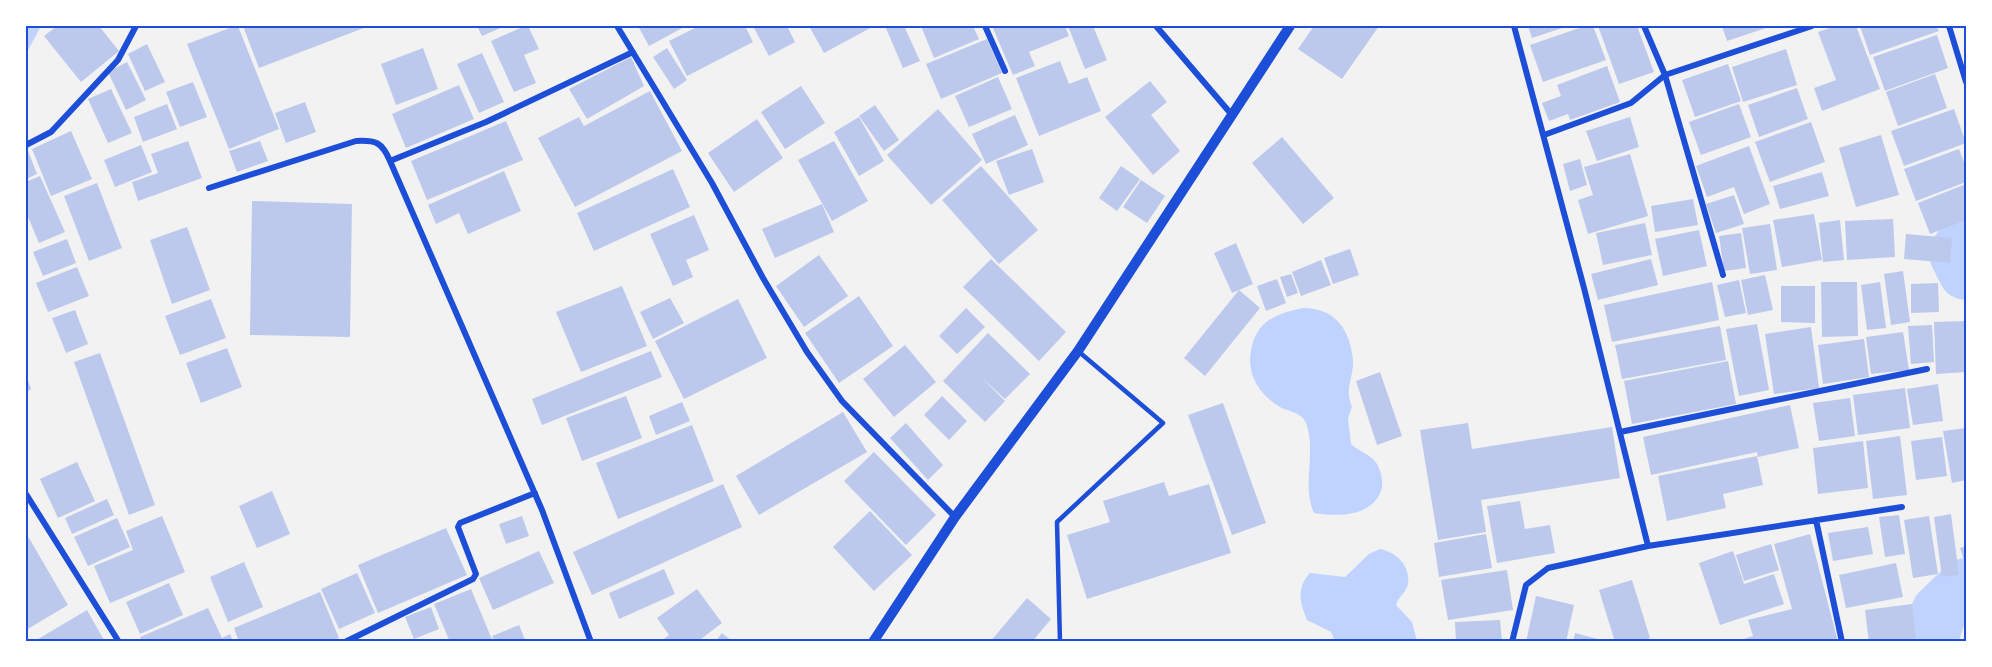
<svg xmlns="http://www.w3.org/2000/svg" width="1992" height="667" font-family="Literata,serif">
<rect width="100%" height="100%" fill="#f2f2f2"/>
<path fill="#bfd3fe" d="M26,26H41L26,54Z
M1303,308C1335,308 1350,329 1353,360C1354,378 1344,387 1352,407L1348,418L1351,444C1359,452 1371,454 1377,464C1381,471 1383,480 1382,487C1375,517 1338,517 1314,513C1301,485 1317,453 1306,423C1301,412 1290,412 1280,407C1258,394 1245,372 1252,346C1258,320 1279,313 1303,308Z
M1380,549C1396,552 1411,566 1408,584C1406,593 1398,597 1396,605L1412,622L1417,641H1335L1331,632L1307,620C1300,603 1296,588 1310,573L1345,577L1369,554Z"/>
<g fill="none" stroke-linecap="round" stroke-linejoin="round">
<path stroke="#bfd3fe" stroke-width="56" d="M1966,240L1957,254L1966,272
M1929,642L1939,612L1966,586"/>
</g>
<path fill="#bdc9ec" d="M57,26H99L119,51L81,82L44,36Z
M235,26H238L279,129L229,149L187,44Z
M243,26H369L259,68Z
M477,26H505L482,36Z
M525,26H528L539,49L524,55L536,83L514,92L491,41Z
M638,26H686L649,46Z
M699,26H745L753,42L687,76L669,41Z
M753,26H787L795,42L769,56Z
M809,26H874L824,53Z
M885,26H904L920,61L903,68Z
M921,26H973L979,39L934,58Z
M992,26H1065L1069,36L1029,52L1035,66L1013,75Z
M1068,26H1093L1107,60L1085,69Z
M1314,26H1379L1342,79L1298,49Z
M1528,26H1568L1532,38Z
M1585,26H1593L1606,60L1543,82L1530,45Z
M1598,26H1637L1654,72L1619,84Z
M1722,26H1772L1727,41Z
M1836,26H1856L1880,89L1822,111L1814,88L1836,80L1818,32Z
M1860,26H1936L1939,31L1870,55Z
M1937,35L1948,68L1885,91L1873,57Z
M987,39L1002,73L941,99L926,64Z
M147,44L165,82L145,91L128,54Z
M423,48L438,89L396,105L381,64Z
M667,48L687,80L674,89L653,57Z
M1786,49L1797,85L1743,102L1732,67Z
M482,53L504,102L479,113L457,64Z
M631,57L644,86L587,119L569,89Z
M1060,61L1069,84L1087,77L1101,111L1039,136L1016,78Z
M127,62L146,100L126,110L108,72Z
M1728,64L1741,101L1695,117L1682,80Z
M1607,66L1620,102L1570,120L1568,114L1549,121L1542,103L1561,96L1557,85Z
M1935,74L1947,108L1898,126L1886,92Z
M998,77L1012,109L969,127L955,96Z
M1150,81L1167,102L1151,115L1180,151L1153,175L1105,117Z
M193,82L207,117L180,127L166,92Z
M459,85L474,119L406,148L392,114Z
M801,86L825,123L785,149L761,112Z
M1797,88L1808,119L1759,137L1748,105Z
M111,89L132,133L108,143L88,99Z
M650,91L682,151L575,207L538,138L579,117L584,126Z
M305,102L316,132L286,143L275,113Z
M167,104L177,129L143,142L134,117Z
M1739,104L1751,137L1701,155L1689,122Z
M875,105L899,140L884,151L859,116Z
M938,109L982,160L931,205L887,155Z
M1954,109L1966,143L1904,166L1891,131Z
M1015,115L1028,145L986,164L972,134Z
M859,117L884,161L859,176L834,132Z
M1630,117L1639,147L1597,161L1586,131Z
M757,119L783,158L734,192L708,153Z
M506,121L523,160L427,200L411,161Z
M1811,122L1825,162L1770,182L1755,142Z
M71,131L92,179L51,196L32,149Z
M1881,135L1899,195L1856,207L1839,148Z
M1282,137L1334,198L1303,224L1252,163Z
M188,141L202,178L138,201L132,182L158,173L151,154Z
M260,141L268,161L237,172L229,151Z
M834,141L868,201L832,221L798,160Z
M141,145L152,172L115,187L104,160Z
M26,146L37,174L26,179Z
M1749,146L1770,204L1744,214L1734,187L1707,197L1696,166Z
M1032,149L1044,182L1009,195L996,161Z
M1959,149L1966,168V182L1916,201L1904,169Z
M1630,154L1648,216L1588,234L1578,200L1593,195L1584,167Z
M1580,159L1587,185L1570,191L1563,164Z
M981,166L1038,230L999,264L942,200Z
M1121,166L1140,179L1117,211L1099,198Z
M673,169L690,207L594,251L577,213Z
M504,171L521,211L468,234L459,213L436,224L428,205Z
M1822,172L1829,196L1780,209L1773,186Z
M40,176L65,232L39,243L26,212V182Z
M1141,180L1165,196L1147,223L1123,207Z
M97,183L122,248L89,261L64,196Z
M1966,184V220L1930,234L1918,203Z
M1734,195L1744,224L1716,233L1706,204Z
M1693,199L1698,225L1655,232L1651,206Z
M252,201L352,204L350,337L250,335Z
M822,204L834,232L775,258L762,229Z
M1814,214L1822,260L1782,267L1773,220Z
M694,215L709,250L686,260L693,277L673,286L650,234Z
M1893,219L1895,257L1847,260L1845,221Z
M1840,220L1844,260L1823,262L1819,223Z
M1645,223L1652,255L1603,265L1596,233Z
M1770,224L1777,270L1750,274L1742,228Z
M187,227L210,290L172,304L150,240Z
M1699,230L1707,266L1663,276L1655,239Z
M1741,233L1746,268L1724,271L1719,236Z
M1906,234L1952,238L1950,263L1904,259Z
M67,239L76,263L43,276L33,252Z
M1236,243L1253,284L1232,293L1214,253Z
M1350,249L1359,275L1333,284L1324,258Z
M819,255L848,296L804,327L776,286Z
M991,259L1066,332L1039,361L963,287Z
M1651,259L1658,285L1598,300L1591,274Z
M1321,260L1331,285L1301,296L1292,272Z
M77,267L89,296L48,312L36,283Z
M1903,271L1910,322L1891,325L1884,274Z
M1291,274L1298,293L1287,297L1280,277Z
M1765,275L1773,310L1748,315L1741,280Z
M1277,279L1286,303L1266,311L1257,286Z
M1739,280L1746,313L1725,317L1717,285Z
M1712,282L1719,320L1612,342L1604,305Z
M1821,282H1857L1858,336L1822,337Z
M1880,282L1886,328L1867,330L1861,285Z
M1938,283L1939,312L1911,313V284Z
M622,286L647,346L581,372L556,312Z
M1781,286H1815V323L1781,322Z
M1239,290L1260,308L1205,376L1184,358Z
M859,296L893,346L839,383L805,333Z
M670,298L684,323L653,339L640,312Z
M211,299L226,338L180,355L165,316Z
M738,299L767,358L684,399L655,341Z
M966,308L985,327L957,354L939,336Z
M75,310L88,344L66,353L52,318Z
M1966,321V372L1936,374L1934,322Z
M1757,324L1769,390L1739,396L1726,329Z
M1932,325L1934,362L1911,364L1908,326Z
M1720,326L1726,360L1622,379L1615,345Z
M1811,327L1819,388L1774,394L1765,334Z
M1903,332L1909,370L1871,374L1866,337Z
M988,333L1030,374L1005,399L981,377L1005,401L985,422L943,381Z
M1864,339L1869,377L1823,384L1818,345Z
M905,345L936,382L894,417L863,379Z
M227,348L242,387L201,403L186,363Z
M651,351L662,377L542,425L532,399Z
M100,353L155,505L129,515L74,362Z
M1728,361L1736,404L1632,424L1624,381Z
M1380,372L1402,436L1377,445L1356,381Z
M26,375L31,389L26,392Z
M1938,384L1943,421L1913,425L1907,389Z
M1905,388L1910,428L1858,435L1853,395Z
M626,396L642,438L582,461L566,418Z
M942,396L967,421L949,440L924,415Z
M1850,398L1855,436L1819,441L1813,403Z
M682,402L690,421L656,435L649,416Z
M1223,403L1266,523L1232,535L1188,415Z
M1790,405L1799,448L1758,457L1757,452L1651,475L1643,437Z
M843,412L867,452L759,515L736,476Z
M906,423L943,465L928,480L890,438Z
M1468,423L1472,449L1612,427L1620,478L1481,500L1486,532L1438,540L1420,430Z
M692,425L714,481L618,519L596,463Z
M1966,428V480L1952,483L1943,431Z
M1900,436L1907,495L1873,499L1866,441Z
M1942,437L1947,476L1916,480L1911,441Z
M1863,441L1868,488L1818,494L1813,448Z
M874,452L936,515L906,545L844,481Z
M1757,456L1763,485L1723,494L1726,508L1667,521L1658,476Z
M77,462L95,501L58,518L40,479Z
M1164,482L1169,496L1209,484L1231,553L1087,599L1067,535L1110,522L1103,501Z
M723,484L742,527L592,595L573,552Z
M272,491L290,534L257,548L239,506Z
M107,499L114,515L72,534L65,518Z
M1520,501L1525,529L1550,525L1555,553L1497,563L1487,506Z
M870,511L912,555L874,591L833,547Z
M1951,514L1959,575L1942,577L1934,517Z
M1899,515L1905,554L1885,557L1879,517Z
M162,516L185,572L110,603L94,566L133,550L126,531Z
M522,516L529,536L506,544L499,524Z
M1929,516L1938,574L1913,578L1904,520Z
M117,518L130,547L88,566L74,537Z
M1868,527L1873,554L1833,561L1828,533Z
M446,528L467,575L378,613L358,565Z
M1486,534L1492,568L1439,577L1434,543Z
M1810,534L1838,642H1735L1753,636L1748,620L1792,609L1774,544Z
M29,538L68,605L26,630V540Z
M1771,544L1779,570L1744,581L1736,555Z
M1966,546V566L1960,548Z
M539,551L554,583L493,610L479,578Z
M1733,551L1744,584L1774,574L1784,604L1720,625L1699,563Z
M244,562L263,607L228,622L210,577Z
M1896,563L1903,597L1846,608L1839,575Z
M664,569L675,594L619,619L609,593Z
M1507,570L1513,610L1448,620L1441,580Z
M357,573L375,613L339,629L321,589Z
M1632,580L1650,638L1639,642H1615L1599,590Z
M169,583L183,615L140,634L126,602Z
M471,589L493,642H450L434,604Z
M697,589L722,623L697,642H660L669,635L657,618Z
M320,592L339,638L330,642H239L234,628Z
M1536,596L1574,605L1566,642H1526Z
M1027,598L1051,619L1032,642H990Z
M1912,604L1916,638L1869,642L1865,610Z
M431,607L439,629L414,639L405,617Z
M208,608L222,638L230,634L233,642H142L140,637Z
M87,610L105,642H33Z
M1500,620L1502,642H1456L1455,622Z
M519,625L526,642H495L492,636Z
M722,633L733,642H715Z
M1575,633L1605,641V642H1573Z"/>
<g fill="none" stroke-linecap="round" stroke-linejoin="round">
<path stroke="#1d4ed8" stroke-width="4.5" d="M1060,642L1057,522L1163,423L1078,351"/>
<path stroke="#1d4ed8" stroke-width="6" d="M617,26L712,183L763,278L807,352L842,401L955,517
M985,26L1005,71
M1156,26L1232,115
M1514,26L1584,288L1648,546
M1644,26L1665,75L1723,275
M1949,26L1966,82
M1544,135L1631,103L1665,75L1812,26
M26,145L51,132L118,60L136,26
M390,161L486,122L633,52
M209,188L356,141C376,140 382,142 390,161L542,510L591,642
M1620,432L1927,369
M26,494L119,642
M1816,520L1842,642
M345,642L473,579L476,574L458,527L460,523L535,493
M1512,642L1526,585L1548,568L1648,546L1902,507"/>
<path stroke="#1d4ed8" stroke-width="10" d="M873,642L955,517L1078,351L1290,26"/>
</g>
<rect width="1992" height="667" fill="none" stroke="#ffffff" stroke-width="54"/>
<rect x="27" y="27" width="1938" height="613" fill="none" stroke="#1d4ed8" stroke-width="2"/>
</svg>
